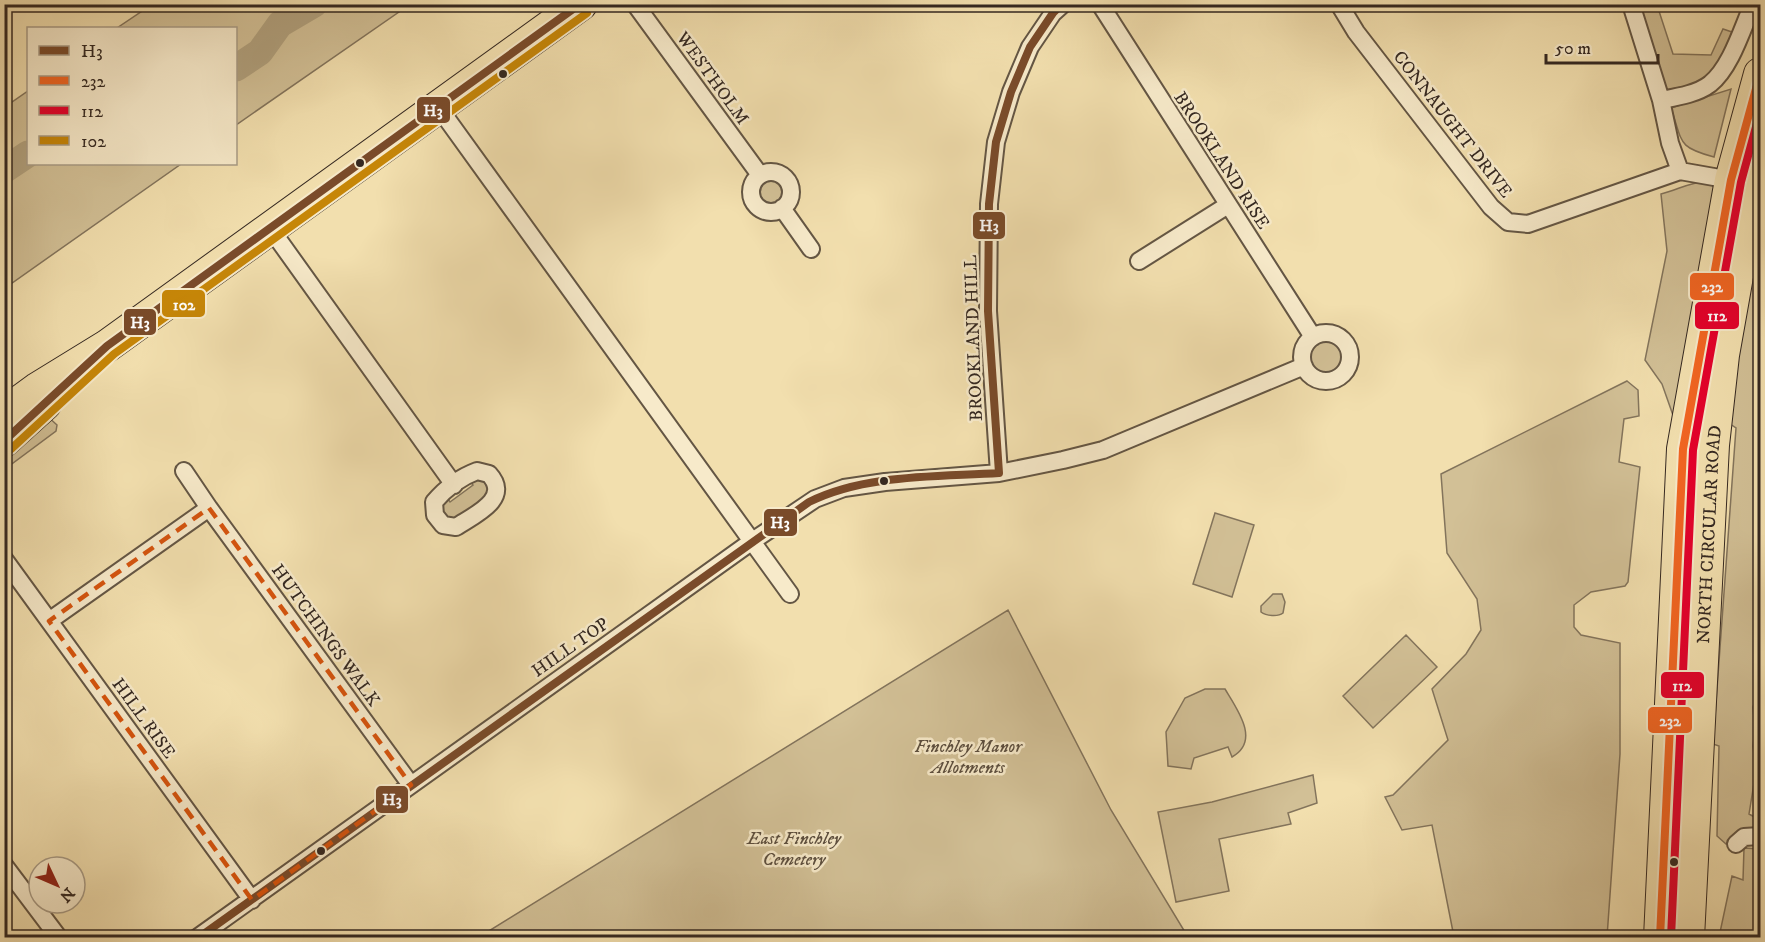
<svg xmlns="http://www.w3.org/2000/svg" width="1765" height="942" font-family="'IM FELL DW Pica',serif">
<rect width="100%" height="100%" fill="#f2dfae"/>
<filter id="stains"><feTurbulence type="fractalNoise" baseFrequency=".00333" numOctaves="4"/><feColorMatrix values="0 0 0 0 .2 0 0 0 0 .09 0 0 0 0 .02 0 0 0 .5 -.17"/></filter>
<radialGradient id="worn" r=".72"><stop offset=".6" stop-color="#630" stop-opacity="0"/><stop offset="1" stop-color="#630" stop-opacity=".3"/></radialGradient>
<path fill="#d2c096" stroke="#83745c" stroke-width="1.5" d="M151,5V4L409,5L236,125V28H117Z
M1640,5H1657L1673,54L1711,55L1723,29L1732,32L1718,69L1703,83L1666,90Z
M1731,89L1714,157C1677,147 1683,143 1671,108Z
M28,91V164H181L5,288V107Z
M757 192a14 14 0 1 1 28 0a14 14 0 1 1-28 0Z
M1707,181L1716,186L1674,418L1662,384L1645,360L1667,251L1661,194C1677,190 1691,182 1707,181Z
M1760,233V563L1758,566L1757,694L1753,707L1755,729L1753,746L1756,771L1749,814L1760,820V826L1757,829L1736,834L1726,844L1717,836L1719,746L1713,744L1736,428L1727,422L1737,345Z
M1309 357a17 17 0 1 1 34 0a17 17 0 1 1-34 0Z
M1627,381L1638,390L1639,416L1624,419L1619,462L1640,467L1628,582L1625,586L1591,592L1574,605V627L1581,635L1620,643V754L1607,937H1454L1432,825L1402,830L1385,797L1393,795L1448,740L1432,689L1466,654L1481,630L1477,599L1447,553L1441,474Z
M46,415L57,425L56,431L5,469V455Z
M482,476L492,494L455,523L446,521L439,504L446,496L450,502L473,485L469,479Z
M1215,513L1254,525L1232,597L1193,584Z
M1273,594H1282L1285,602L1283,613C1278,617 1266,616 1261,612V606Z
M1008,610L1111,810L1188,937H479Z
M1406,635L1437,667L1373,728L1343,696Z
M1205,689H1225C1237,709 1261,741 1232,757L1228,747L1194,758L1191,769L1168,766L1166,732L1185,698Z
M1313,775L1317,803L1288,813L1291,824L1219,839L1229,891L1176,902L1158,812L1212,802Z
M1744,848L1760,849V937H1719L1732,876L1743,880Z"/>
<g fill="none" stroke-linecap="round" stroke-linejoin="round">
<path stroke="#b1a17e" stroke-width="27" d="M236,68L260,52L280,24L314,4
M4,170L28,154"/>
<g stroke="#645644" stroke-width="20">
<path id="street" d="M635,4L760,175
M1100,4L1313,337
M1339,4L1356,32L1491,207L1508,222L1528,224L1680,171L1731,180
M1631,4L1661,100L1670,143L1680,171
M1661,100C1677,97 1697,94 1710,84C1731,67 1742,29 1753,4
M439,108L790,594
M751 192a20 20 0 1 1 40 0a20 20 0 1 1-40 0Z
M782,208L811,249
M270,228L454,485
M1139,261L1228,205
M1302 357a24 24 0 1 1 48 0a24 24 0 1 1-48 0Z
M184,471L209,508
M477,471L489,474C512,499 474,515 456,527L443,525L435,515L434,502C445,489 461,477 477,471Z
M999,473L988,311L989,204L996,142L1011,92L1030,47L1053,13L1063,4
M4,559L252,900
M49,621L209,508L411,785
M1736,844L1744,837L1760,836
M4,865L59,938
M197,938L751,542L815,499L844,488L885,482L999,473L1063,460L1103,450L1304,366"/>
</g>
<g stroke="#342821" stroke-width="34">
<g id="highway">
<path d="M4,413L37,389L107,346L581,4"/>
<path d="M4,441L45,404"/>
<path d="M1660,938L1683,449L1731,180L1760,74"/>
<path id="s1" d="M1688,938L1713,445L1723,355L1737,276L1760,172"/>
</g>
</g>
<use href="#street" stroke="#f7eaca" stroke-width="16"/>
<use href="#highway" stroke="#f2dfae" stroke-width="32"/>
<g stroke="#f7eaca" stroke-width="12">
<path id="bus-1" d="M4,441L107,346L580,4
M198,938L809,502C865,474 937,477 999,473L988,311L989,204L996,142L1011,92L1030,47L1053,13L1062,4"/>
</g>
<g stroke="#f7eaca" stroke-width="12">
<path id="bus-2" d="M1660,938L1683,449L1731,180L1760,74"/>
</g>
<g stroke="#f7eaca" stroke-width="12">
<path id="bus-3" d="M1671,938L1693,450L1741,182L1760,112"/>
</g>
<g stroke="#f7eaca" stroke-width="12">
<path id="bus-4" d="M11,449L114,354L587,13"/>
</g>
<use href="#bus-1" stroke="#7a4b2a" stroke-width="8"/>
<use href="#bus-2" stroke="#f26522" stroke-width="8"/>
<use href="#bus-3" stroke="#e4002b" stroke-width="8"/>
<use href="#bus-4" stroke="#c68608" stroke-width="8"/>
</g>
<path fill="none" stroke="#d6540e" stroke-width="4.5" stroke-dasharray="12 8" stroke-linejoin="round" d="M209,508L411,785L252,900L49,621Z"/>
<g fill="#342821" stroke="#f7eaca" stroke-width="2">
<circle cx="503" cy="74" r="5"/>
<circle cx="360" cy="163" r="5"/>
<circle cx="884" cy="481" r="5"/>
<circle cx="321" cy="851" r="5"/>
<circle cx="1674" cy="862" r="5"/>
</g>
<g text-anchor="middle" stroke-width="5" stroke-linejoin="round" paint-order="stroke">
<g font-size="18" fill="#342821" stroke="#f7eaca">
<text transform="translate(713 78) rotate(54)" y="6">WESTHOLM</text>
<text transform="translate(1453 124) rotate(52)" y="6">CONNAUGHT DRIVE</text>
<text transform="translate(1222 160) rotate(57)" y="6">BROOKLAND RISE</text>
<text transform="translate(973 338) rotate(-92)" y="6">BROOKLAND HILL</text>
<text dy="6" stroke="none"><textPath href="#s1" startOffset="404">NORTH CIRCULAR ROAD</textPath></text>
<text transform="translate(326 635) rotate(54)" y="6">HUTCHINGS WALK</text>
<text transform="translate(570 647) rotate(-35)" y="6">HILL TOP</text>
<text transform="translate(144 718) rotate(54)" y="6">HILL RISE</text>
</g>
<g font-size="18" font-style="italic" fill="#5c4e3e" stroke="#f7eaca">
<text x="968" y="752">Finchley Manor<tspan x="968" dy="21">Allotments</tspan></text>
<text x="794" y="844">East Finchley<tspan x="794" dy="21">Cemetery</tspan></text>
</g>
</g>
<g stroke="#f7eaca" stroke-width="2">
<rect x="416" y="96" width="35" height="28" rx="6" fill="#7a4b2a"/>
<rect x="972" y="211" width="34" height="29" rx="6" fill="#7a4b2a"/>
<rect x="1689" y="272" width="46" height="29" rx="6" fill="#f26522"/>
<rect x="161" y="289" width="45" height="29" rx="6" fill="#c68608"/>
<rect x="1694" y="301" width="46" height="29" rx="6" fill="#e4002b"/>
<rect x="123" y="308" width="34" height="28" rx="6" fill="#7a4b2a"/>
<rect x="763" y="508" width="35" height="29" rx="6" fill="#7a4b2a"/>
<rect x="1660" y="671" width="45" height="28" rx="6" fill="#e4002b"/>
<rect x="1647" y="706" width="46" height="28" rx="6" fill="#f26522"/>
<rect x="375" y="785" width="34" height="29" rx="6" fill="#7a4b2a"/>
</g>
<g font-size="16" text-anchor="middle" font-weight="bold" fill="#fff">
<text x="433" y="116">H3</text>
<text x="989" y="231">H3</text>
<text x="1712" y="292">232</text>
<text x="184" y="310">102</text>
<text x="1717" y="321">112</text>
<text x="140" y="328">H3</text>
<text x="780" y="528">H3</text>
<text x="1682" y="691">112</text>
<text x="1670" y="726">232</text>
<text x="392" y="805">H3</text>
</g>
<rect width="1765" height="942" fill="none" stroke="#f2dfae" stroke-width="24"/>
<rect x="6" y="6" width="1753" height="930" fill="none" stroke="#342821" stroke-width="3"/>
<rect x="12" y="12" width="1741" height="918" fill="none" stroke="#342821" stroke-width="1.5"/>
<rect x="27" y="27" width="210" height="138" fill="#f7eaca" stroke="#a99c86" stroke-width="1.5"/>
<rect x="39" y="46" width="30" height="9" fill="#7a4b2a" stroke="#a99c86" stroke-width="1.5"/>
<text x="81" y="57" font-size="18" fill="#342821">H3</text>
<rect x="39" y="76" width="30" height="9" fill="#f26522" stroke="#a99c86" stroke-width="1.5"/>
<text x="81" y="87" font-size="18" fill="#342821">232</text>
<rect x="39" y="106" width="30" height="9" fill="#e4002b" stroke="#a99c86" stroke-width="1.5"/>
<text x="81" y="117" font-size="18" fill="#342821">112</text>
<rect x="39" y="136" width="30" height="9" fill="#c68608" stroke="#a99c86" stroke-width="1.5"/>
<text x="81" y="147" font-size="18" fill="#342821">102</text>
<g transform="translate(57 885) rotate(134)"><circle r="28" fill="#f7eaca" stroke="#a99c86" stroke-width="1.5"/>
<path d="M0-4.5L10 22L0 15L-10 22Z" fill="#8f2418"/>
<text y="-9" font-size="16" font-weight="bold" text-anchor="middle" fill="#342821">N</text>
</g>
<path d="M1546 54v9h112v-9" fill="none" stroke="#342821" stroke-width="3"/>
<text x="1555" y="54" font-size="18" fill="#342821" stroke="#f7eaca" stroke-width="4.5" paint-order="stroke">50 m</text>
<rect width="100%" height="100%" filter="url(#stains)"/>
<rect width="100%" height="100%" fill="url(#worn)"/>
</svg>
